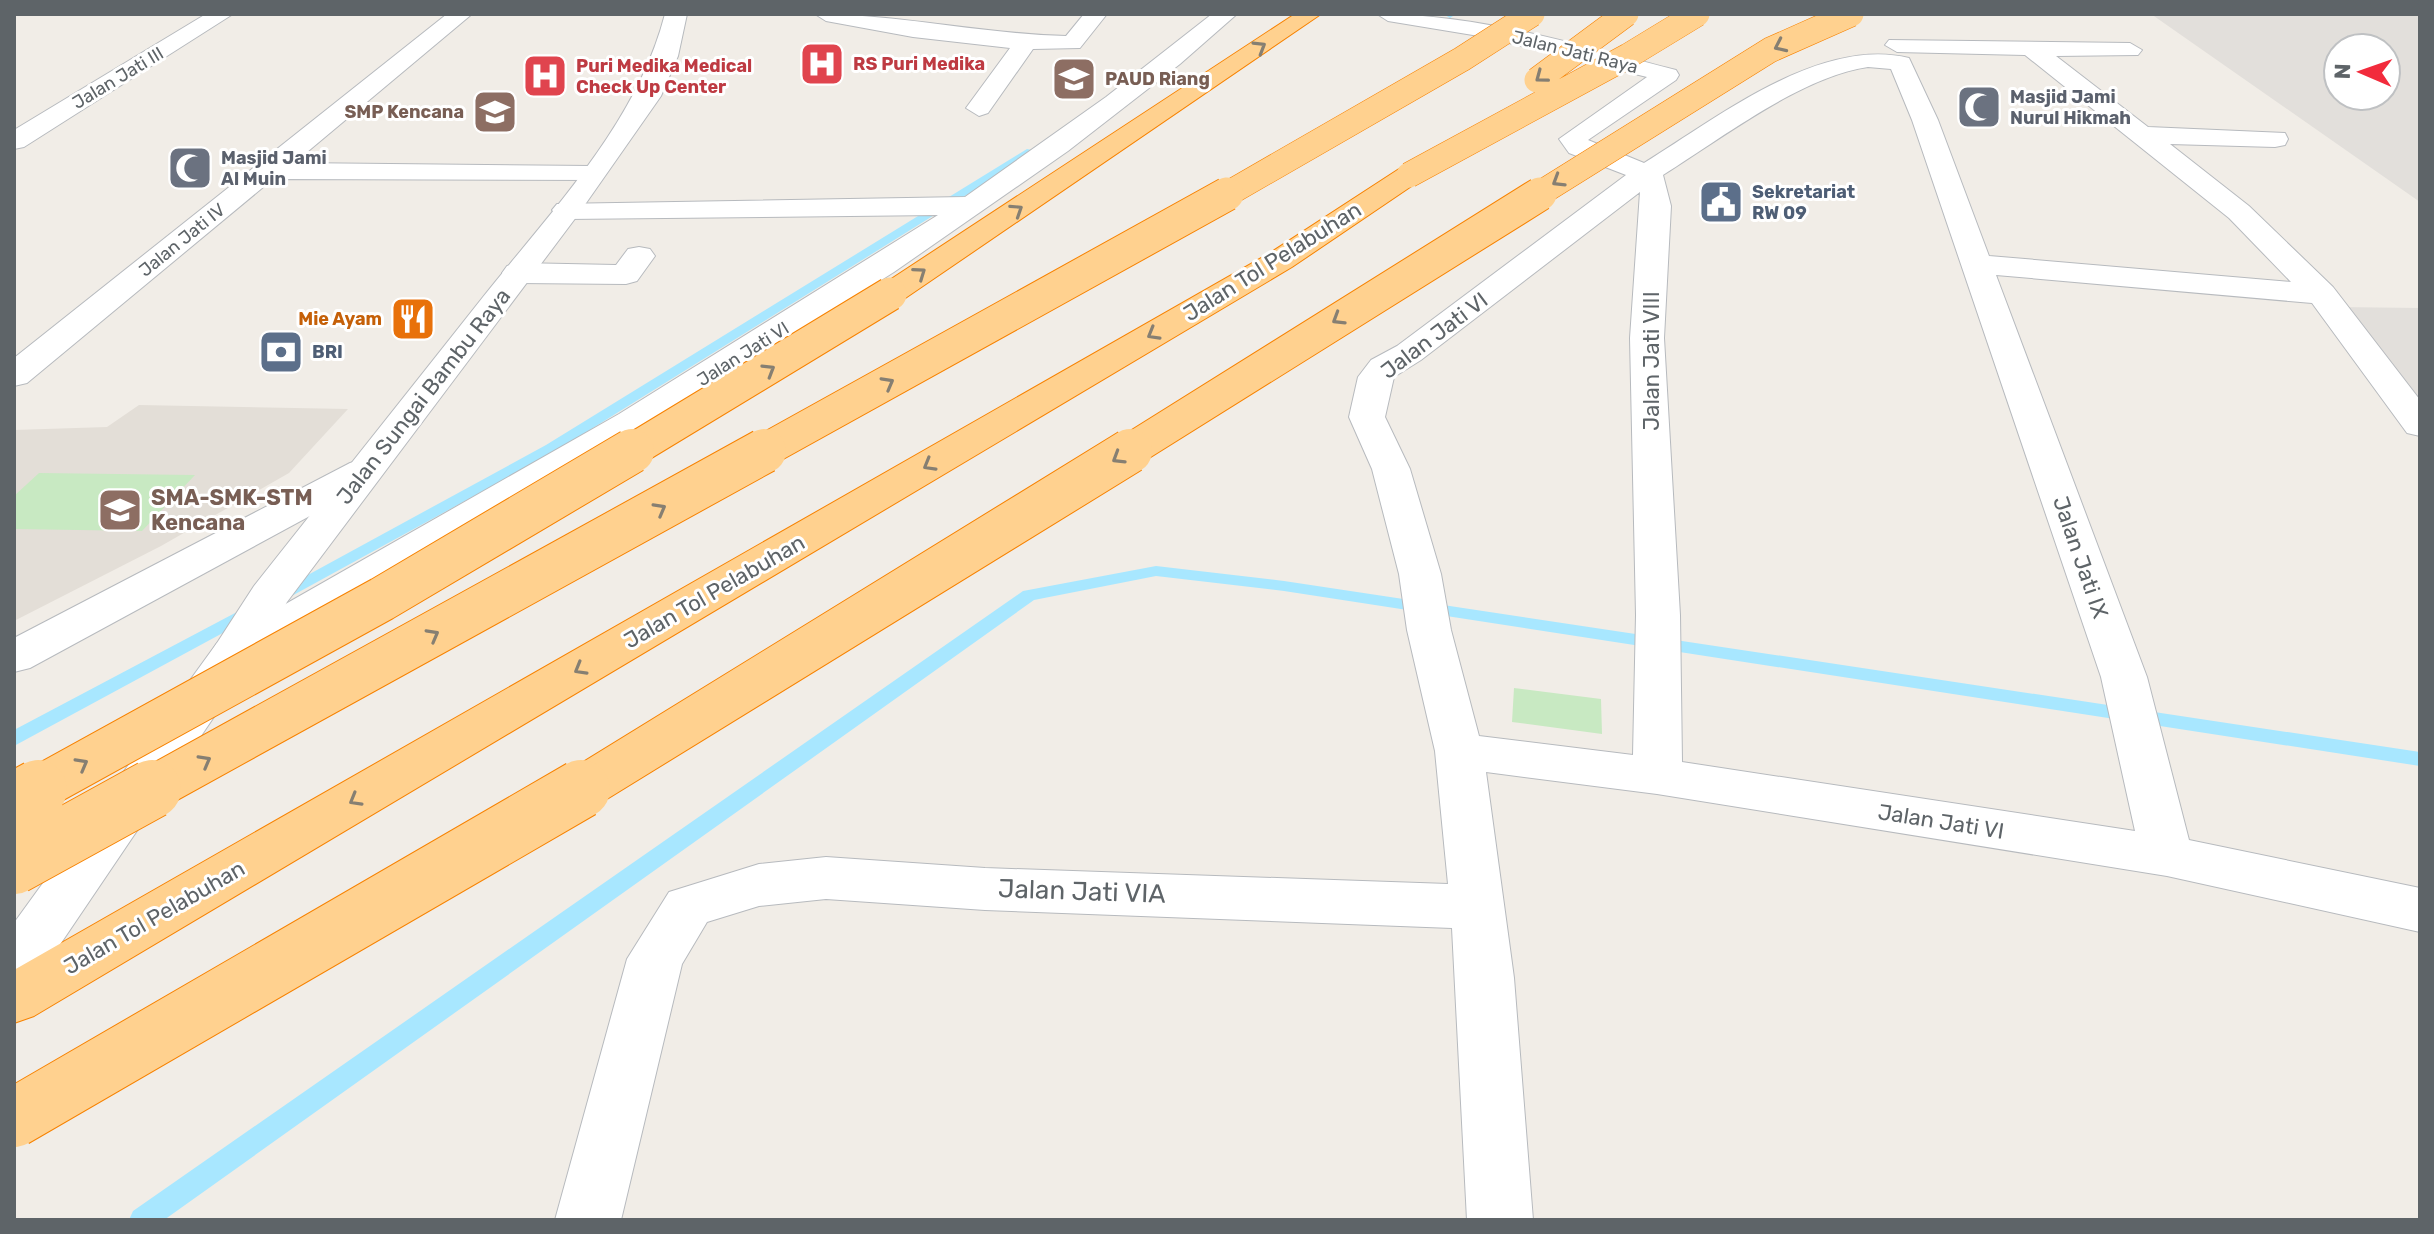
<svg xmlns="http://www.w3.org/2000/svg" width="2434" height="1234" font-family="Rubik,sans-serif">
<rect width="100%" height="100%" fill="#f1ede7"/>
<path fill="#e2dfdb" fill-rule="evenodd" d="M2151,14H2420V202ZM2338,48H2386V96H2338Z
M2336,307L2420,308V418Z"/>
<path fill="#e3ded7" d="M139,405L348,409L289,473L161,546L14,621V430L107,427Z"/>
<path fill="#c8e9c2" d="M39,473L195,475L142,531L14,529V496Z
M1514,688L1601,699L1602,734L1512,722Z"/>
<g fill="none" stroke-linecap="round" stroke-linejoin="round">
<path fill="#a8e7ff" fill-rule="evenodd" d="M1456,14L1450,18L1445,15L1446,14Z
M1027,149L1037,151L556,451L288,598L282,600L273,594L546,445Z
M1156,566L1284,581L2420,752V766L1284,591L1156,576L1034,600L164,1220H129L133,1211L1023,591Z
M252,604L258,606L261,610L258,614L14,746V730Z"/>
<g stroke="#b7babe" stroke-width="2">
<path id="minor" d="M206,14H233L24,147L14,149V130Z
M447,14H472L294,163L591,166L601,168L605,174L601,180L273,179L27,383L14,386V358Z
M815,14C899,14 981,34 1066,36L1084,14H1107L1080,48L1033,49L988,113L979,116L966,108L1010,48L913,37L826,21Z
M1212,14H1237L1180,64L1068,151L894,272L645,429L249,665L233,669L217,665L210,654L217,643L619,414L938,215L567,219L557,216L552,210L557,204L965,197L1106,97Z
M1377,14C1479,14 1577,45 1676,70L1679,75L1676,80L1588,140L1644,163C1717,118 1820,36 1909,58L1938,120L1989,256L2291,282L2229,218L2025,55L1897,52L1885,45L1889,40L2130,43L2142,50L2138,55L2056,56L2148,127L2285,133L2288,139L2285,145L2275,147L2170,144L2249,206L2333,287L2420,400V436L2407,433L2312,303L1996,275L2147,677L2189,840L2420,888V932L2167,876L1657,794L1486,772L1514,978L1533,1220H1467L1452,928L985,910L826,899L759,906L707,922L682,964L621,1220H555L627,959L669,892L759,864L826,857L985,868L1448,884L1435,751L1407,630L1399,574L1372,469L1349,417L1358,377L1371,360L1397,346L1626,175L1569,153L1559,139L1647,77L1485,37L1388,21ZM1868,67L1891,69L1912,120L2101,677L2135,831L1682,762L1680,615L1664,338L1671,206L1663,175C1719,140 1802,76 1868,67ZM1640,192L1630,338L1636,615L1633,755L1479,736L1451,630L1441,574L1410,469L1385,417L1394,377L1421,360Z
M639,247L650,249L655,256L637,281L626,284L518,283L507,280L502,273L507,266L518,263L616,265L628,249Z
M364,459L378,463L383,471L378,479L30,668L14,672V638L350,463Z"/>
</g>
<g stroke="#b7babe" stroke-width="2">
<path id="tertiary" d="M665,14H687L678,56L661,96L577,216L287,602L249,665L34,983L14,990V923L217,643L254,586C330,490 407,393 483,297C552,210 637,123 665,14Z"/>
</g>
<g stroke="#f78200" stroke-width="2">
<path id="motorway" d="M1295,14H1321L901,301L890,304L879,301L874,294L879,287Z
M1409,167L1419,169L1423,175L1419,181L1292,267L34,1016L14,1023V970L1270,253L1399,169Z"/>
</g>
<use href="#minor" fill="#fff" fill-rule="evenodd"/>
<use href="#tertiary" fill="#fff" fill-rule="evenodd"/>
<use href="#motorway" fill="#ffd18f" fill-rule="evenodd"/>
<g stroke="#f78200" stroke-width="26" stroke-linecap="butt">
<path id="motorway-bridge-far3" d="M1537,80L1626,14
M1409,175L1628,56L1697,14
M1224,196L1462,59L1532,14
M1536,196L1770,50L1851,14"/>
</g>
<g stroke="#f78200" stroke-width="35" stroke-linecap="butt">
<path id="motorway-bridge-far2" d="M628,453L890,294
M760,453L1227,194
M1126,453L1540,194"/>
</g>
<g stroke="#f78200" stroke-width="46" stroke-linecap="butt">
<path id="motorway-bridge-far1" d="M34,791L382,599L632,451
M148,791L764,451
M578,791L1130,451"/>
</g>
<g stroke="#f78200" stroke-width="60" stroke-linecap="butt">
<path id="motorway-bridge" d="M14,802L38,789
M14,865L152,789
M14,1118L581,789"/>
</g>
<use href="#motorway-bridge-far3" stroke="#ffd18f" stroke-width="25"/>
<use href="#motorway-bridge-far2" stroke="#ffd18f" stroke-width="33"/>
<use href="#motorway-bridge-far1" stroke="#ffd18f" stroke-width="44"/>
<use href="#motorway-bridge" stroke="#ffd18f" stroke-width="58"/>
</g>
<defs><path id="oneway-chevron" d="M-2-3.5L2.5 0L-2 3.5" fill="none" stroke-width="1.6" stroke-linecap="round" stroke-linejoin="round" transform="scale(2)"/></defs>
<g stroke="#867f72">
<use href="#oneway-chevron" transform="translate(1780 46) rotate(155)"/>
<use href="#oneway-chevron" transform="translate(1260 47) rotate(-31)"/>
<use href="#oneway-chevron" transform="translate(1541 77) rotate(143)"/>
<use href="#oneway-chevron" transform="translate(1558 181) rotate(148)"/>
<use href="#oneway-chevron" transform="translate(1017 210) rotate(-33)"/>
<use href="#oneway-chevron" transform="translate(920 273) rotate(-35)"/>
<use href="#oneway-chevron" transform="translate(1338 319) rotate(148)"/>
<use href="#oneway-chevron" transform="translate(1153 334) rotate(150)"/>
<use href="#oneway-chevron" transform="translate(769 370) rotate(-31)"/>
<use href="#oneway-chevron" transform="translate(888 383) rotate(-29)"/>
<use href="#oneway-chevron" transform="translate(1118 458) rotate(148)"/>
<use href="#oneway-chevron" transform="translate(929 465) rotate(150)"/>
<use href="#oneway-chevron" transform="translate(660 509) rotate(-29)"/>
<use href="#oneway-chevron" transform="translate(433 635) rotate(-29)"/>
<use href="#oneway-chevron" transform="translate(580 669) rotate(150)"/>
<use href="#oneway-chevron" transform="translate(205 761) rotate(-29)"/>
<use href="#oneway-chevron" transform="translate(82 764) rotate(-29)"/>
<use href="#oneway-chevron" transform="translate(355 800) rotate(150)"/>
</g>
<defs>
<g id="hospital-square" transform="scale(2.3)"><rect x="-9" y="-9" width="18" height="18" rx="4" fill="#e0444e" stroke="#fff"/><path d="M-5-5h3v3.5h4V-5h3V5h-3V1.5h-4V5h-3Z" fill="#fff"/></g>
<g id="school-square" transform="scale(2.3)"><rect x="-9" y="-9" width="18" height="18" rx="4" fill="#8d6e63" stroke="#fff"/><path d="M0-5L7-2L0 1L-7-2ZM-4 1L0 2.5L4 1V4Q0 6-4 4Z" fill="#fff"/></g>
<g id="mosque-square" transform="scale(2.3)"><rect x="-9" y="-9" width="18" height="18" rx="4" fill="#6b7280" stroke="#fff"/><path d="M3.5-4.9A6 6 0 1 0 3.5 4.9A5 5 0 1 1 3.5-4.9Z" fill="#fff"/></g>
<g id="civic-square" transform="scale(2.3)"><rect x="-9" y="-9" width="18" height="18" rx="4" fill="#5c6f8a" stroke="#fff"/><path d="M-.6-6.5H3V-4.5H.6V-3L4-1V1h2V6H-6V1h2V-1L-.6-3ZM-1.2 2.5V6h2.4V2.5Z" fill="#fff"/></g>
<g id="restaurant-square" transform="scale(2.3)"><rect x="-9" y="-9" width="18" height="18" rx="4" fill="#e8710a" stroke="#fff"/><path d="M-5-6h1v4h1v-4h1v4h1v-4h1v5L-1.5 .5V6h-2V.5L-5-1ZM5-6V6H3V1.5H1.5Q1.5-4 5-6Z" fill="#fff"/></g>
<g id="bank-square" transform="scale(2.3)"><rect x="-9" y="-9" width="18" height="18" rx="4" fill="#5c6f8a" stroke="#fff"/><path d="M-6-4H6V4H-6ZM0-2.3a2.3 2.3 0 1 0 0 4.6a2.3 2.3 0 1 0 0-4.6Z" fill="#fff"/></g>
</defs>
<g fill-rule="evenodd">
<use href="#hospital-square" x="822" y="64"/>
<use href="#hospital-square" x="545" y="76"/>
<use href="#school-square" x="1074" y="79"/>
<use href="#mosque-square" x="1979" y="107"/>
<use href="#school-square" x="495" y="112"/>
<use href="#mosque-square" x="190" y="168"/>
<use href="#civic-square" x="1721" y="202"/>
<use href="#restaurant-square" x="413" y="319"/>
<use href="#bank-square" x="281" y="352"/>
<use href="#school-square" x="120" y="510"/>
</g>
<g text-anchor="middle" stroke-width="6" stroke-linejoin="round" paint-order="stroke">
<g font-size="18" fill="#5e6468" stroke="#fff">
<text transform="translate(1575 52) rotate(14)" y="6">Jalan Jati Raya</text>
<text transform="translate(118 78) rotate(-31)" y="6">Jalan Jati III</text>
<text transform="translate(182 240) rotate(-39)" y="6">Jalan Jati IV</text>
<text transform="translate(743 354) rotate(-32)" y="6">Jalan Jati VI</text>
</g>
<g font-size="18" font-weight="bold" fill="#be3a42" stroke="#fff" text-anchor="start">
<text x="853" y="70">RS Puri Medika</text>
<text x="576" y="72">Puri Medika Medical<tspan x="576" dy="21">Check Up Center</tspan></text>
</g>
<g font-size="18" font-weight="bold" fill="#785e54" stroke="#fff" text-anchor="start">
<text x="1105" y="85">PAUD Riang</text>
<text x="464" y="118" text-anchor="end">SMP Kencana</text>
</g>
<g font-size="18" font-weight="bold" fill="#5b616d" stroke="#fff" text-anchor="start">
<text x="2010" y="103">Masjid Jami<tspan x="2010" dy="21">Nurul Hikmah</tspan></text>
<text x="221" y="164">Masjid Jami<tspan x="221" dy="21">Al Muin</tspan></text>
</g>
<g font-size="18" font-weight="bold" fill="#4e5e75" stroke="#fff" text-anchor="start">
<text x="1752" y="198">Sekretariat<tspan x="1752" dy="21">RW 09</tspan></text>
<text x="312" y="358">BRI</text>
</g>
<g font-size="18" font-weight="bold" fill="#c56008" stroke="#fff" text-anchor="end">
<text x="382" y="325">Mie Ayam</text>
</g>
<g font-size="22" fill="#5e6468" stroke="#fff">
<text transform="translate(1272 261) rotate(-32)" y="8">Jalan Tol Pelabuhan</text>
<text transform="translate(1434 335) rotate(-37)" y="8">Jalan Jati VI</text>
<text transform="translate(1651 361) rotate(-90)" y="8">Jalan Jati VIII</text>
<text transform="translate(423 396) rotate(-52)" y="8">Jalan Sungai Bambu Raya</text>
<text transform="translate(2081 557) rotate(71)" y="8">Jalan Jati IX</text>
<text transform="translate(714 591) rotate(-30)" y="8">Jalan Tol Pelabuhan</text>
<text transform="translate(1941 821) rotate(9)" y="8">Jalan Jati VI</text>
<text transform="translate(154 917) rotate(-30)" y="8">Jalan Tol Pelabuhan</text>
</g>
<g font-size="22" font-weight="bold" fill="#785e54" stroke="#fff" text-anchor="start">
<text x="151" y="505">SMA-SMK-STM<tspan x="151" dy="25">Kencana</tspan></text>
</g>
<g font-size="26" fill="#5e6468" stroke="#fff">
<text transform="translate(1082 891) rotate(2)" y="9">Jalan Jati VIA</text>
</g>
</g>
<rect width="2434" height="1234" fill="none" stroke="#5e6468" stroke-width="32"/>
<g transform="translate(2362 72) rotate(272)"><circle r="38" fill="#ffffff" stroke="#bfc1c3" stroke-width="2"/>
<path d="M0-6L14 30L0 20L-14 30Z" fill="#f22b3c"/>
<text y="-12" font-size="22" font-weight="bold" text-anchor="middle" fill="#5e6468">N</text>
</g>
</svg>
